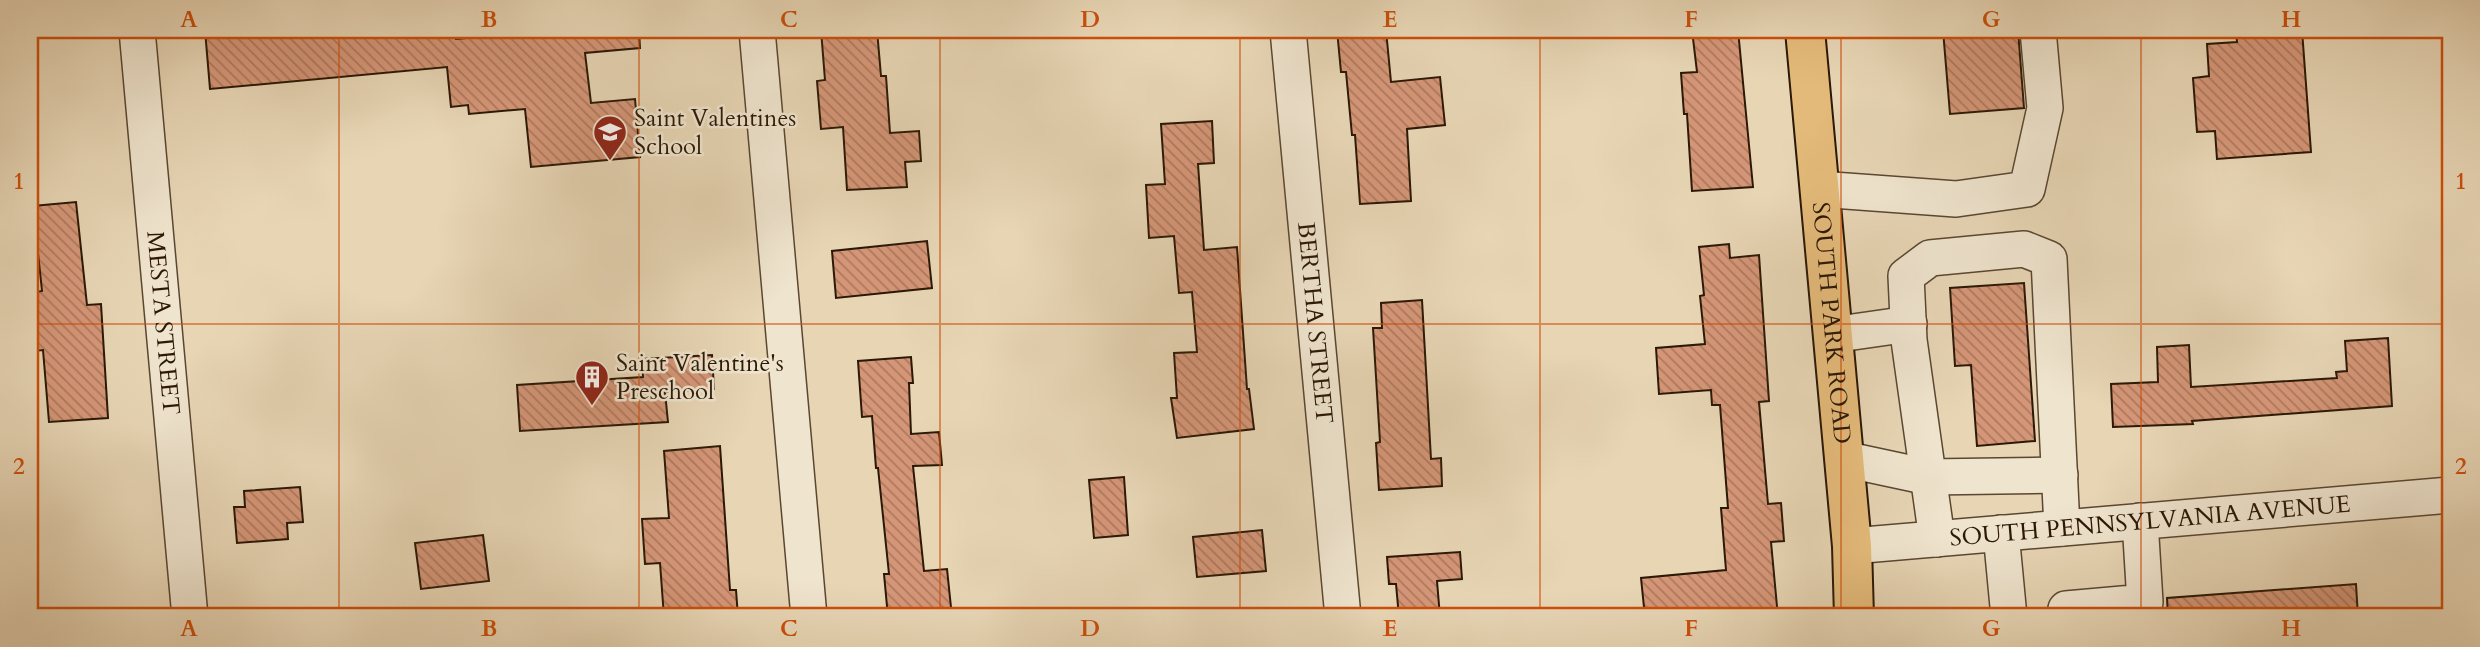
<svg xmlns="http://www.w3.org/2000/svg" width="2480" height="647" font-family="Cardo,serif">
<defs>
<pattern id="building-back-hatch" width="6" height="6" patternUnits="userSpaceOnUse" patternTransform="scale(1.75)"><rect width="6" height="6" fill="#d59677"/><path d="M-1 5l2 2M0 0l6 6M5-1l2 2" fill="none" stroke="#ad7960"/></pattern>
</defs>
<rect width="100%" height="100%" fill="#e7d5b4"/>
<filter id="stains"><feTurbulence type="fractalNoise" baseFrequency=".00286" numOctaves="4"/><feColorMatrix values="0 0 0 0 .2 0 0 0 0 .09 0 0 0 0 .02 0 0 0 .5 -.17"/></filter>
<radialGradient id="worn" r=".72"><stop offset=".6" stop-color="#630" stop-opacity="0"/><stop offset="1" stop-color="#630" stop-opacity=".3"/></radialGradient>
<path fill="url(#building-back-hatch)" stroke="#2b1806" stroke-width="2" d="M205,30H455L456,39L563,30H639L640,48L585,53L591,103L635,99L640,157L531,167L525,109L469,114L468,105L451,107L447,67L210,89Z
M821,30H877L881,76H886L890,133L919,131L921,161L905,162L907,187L847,190L843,127L821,129L817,81L825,80Z
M1337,30H1386L1391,82L1440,77L1445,125L1407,129L1411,201L1360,204L1355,135H1352L1346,72H1341Z
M1692,30H1738L1753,187L1692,191L1687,114H1684L1681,73L1697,72Z
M1943,30H2018L2024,108L1950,114Z
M2236,30H2302L2311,152L2217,159L2215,131L2197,132L2193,78L2209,76L2207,44L2237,42Z
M1212,121L1214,163L1198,164L1204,250L1237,247L1247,389H1249L1254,429L1177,438L1171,398H1177L1174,353L1197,352L1192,292L1179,293L1174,236L1149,238L1146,185L1165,184L1161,124Z
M76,202L87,305L101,304L108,418L49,422L43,350L35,351L30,296V293L42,291L33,206Z
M927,241L932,288L836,298L832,251Z
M1729,244L1730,258L1759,255L1769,401L1759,402L1768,504L1781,503L1784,541L1771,542L1778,617H1645L1641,578L1726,570L1721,508H1728L1720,405H1712L1711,390L1659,394L1656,348L1705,344L1700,296L1704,295L1699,247Z
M2024,283L2035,441L1977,446L1971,365L1955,366L1950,288Z
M1422,300L1431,459L1441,458L1442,486L1379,490L1376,443L1380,442L1373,328H1382L1381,303Z
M2388,338L2392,406L2192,421L2193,424L2113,427L2111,384L2158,382L2157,347L2189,345L2191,387L2337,378L2336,372L2347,371L2345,341Z
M712,355L714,389L665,392L668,422L520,431L517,385L643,377L642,359Z
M911,357L913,383H909L911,434L939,432L942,465L913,466L924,571L947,569L952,617H888L884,574H889L878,468H876L872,416L862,417L858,361Z
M720,446L730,590H736L738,617H664L660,563L645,564L642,519L669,518L664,451Z
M1124,477L1128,535L1094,538L1089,480Z
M300,487L303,522L287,523L288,539L237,543L234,507H245L244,491Z
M1262,530L1266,571L1197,577L1193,537Z
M483,535L489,581L421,589L415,543Z
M1460,552L1462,579L1437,581L1440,617H1399L1396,584H1389L1387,557Z
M2356,584L2358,617H2168L2167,598Z"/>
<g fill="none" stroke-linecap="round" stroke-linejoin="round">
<g stroke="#5a4732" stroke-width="38">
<g id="minor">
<path id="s1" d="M137,30L190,617"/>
<path d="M757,30L809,617"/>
<path id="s2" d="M1288,30L1343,617"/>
<path d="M1819,189L1956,199L2027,189L2045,108L2038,30"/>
<path d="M1832,335L1909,324"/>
<path d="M1844,459L1928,477L2060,475"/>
<path d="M2001,533L2009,617"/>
<path d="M1937,539L1909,340L1906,276L1930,258L2024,249L2049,259L2062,528"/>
<path id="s3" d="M1852,546L2450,495"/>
<path d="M2066,617V609L2145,602L2140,521"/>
</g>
</g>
<g stroke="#2b1806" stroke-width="42">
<g id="major">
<path id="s4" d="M1805,30L1852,546L1854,617"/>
</g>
</g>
<use href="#minor" stroke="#efe4ce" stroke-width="35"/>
<use href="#major" stroke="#e4ba7a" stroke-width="38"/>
</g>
<path fill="none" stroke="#cc4f0b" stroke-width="2" stroke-opacity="0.55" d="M339,30V617M639,30V617M940,30V617M1240,30V617M1540,30V617M1841,30V617M2141,30V617M30,324H2450"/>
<defs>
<g id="school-pin" transform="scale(1.75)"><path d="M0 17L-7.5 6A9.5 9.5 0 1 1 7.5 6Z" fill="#8f2418" stroke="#efe4ce"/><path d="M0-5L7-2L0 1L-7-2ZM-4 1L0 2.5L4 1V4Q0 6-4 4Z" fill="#fff"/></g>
<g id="building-pin" transform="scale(1.75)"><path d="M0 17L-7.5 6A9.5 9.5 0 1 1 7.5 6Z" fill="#8f2418" stroke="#efe4ce"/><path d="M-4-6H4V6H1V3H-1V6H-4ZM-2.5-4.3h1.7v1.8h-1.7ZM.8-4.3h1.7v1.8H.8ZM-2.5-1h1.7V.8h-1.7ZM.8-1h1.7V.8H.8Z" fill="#fff"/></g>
</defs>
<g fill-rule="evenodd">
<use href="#school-pin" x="610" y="132"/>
<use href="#building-pin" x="592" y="377"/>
</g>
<g text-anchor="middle" stroke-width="5" stroke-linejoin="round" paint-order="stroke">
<g font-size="24" fill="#2b1806" stroke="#efe4ce" text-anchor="start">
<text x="634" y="126">Saint Valentines<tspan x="634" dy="28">School</tspan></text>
<text x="616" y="371">Saint Valentine's<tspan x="616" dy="28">Preschool</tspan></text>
</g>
<g font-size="24" fill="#2b1806" stroke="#efe4ce">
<text dy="8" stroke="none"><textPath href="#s4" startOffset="294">SOUTH PARK ROAD</textPath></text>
<text dy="8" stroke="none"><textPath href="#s1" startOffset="294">MESTA STREET</textPath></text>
<text dy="8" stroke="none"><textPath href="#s2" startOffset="294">BERTHA STREET</textPath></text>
<text dy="8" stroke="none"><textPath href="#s3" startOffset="299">SOUTH PENNSYLVANIA AVENUE</textPath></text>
</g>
</g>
<rect width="2480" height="647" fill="none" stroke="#e7d5b4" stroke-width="77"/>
<rect x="38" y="38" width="2404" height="570" fill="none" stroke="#cc4f0b" stroke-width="2.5"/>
<g font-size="23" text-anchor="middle" font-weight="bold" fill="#cc4f0b">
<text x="189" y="27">A</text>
<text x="489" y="27">B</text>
<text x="789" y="27">C</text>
<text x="1090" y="27">D</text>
<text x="1390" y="27">E</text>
<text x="1691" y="27">F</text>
<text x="1991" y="27">G</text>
<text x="2291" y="27">H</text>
<text x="19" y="189">1</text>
<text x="2461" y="189">1</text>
<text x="19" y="474">2</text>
<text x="2461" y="474">2</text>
<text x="189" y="636">A</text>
<text x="489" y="636">B</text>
<text x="789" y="636">C</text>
<text x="1090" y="636">D</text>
<text x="1390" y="636">E</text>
<text x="1691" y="636">F</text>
<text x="1991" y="636">G</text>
<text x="2291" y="636">H</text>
</g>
<rect width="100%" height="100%" filter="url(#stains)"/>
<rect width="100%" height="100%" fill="url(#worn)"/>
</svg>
